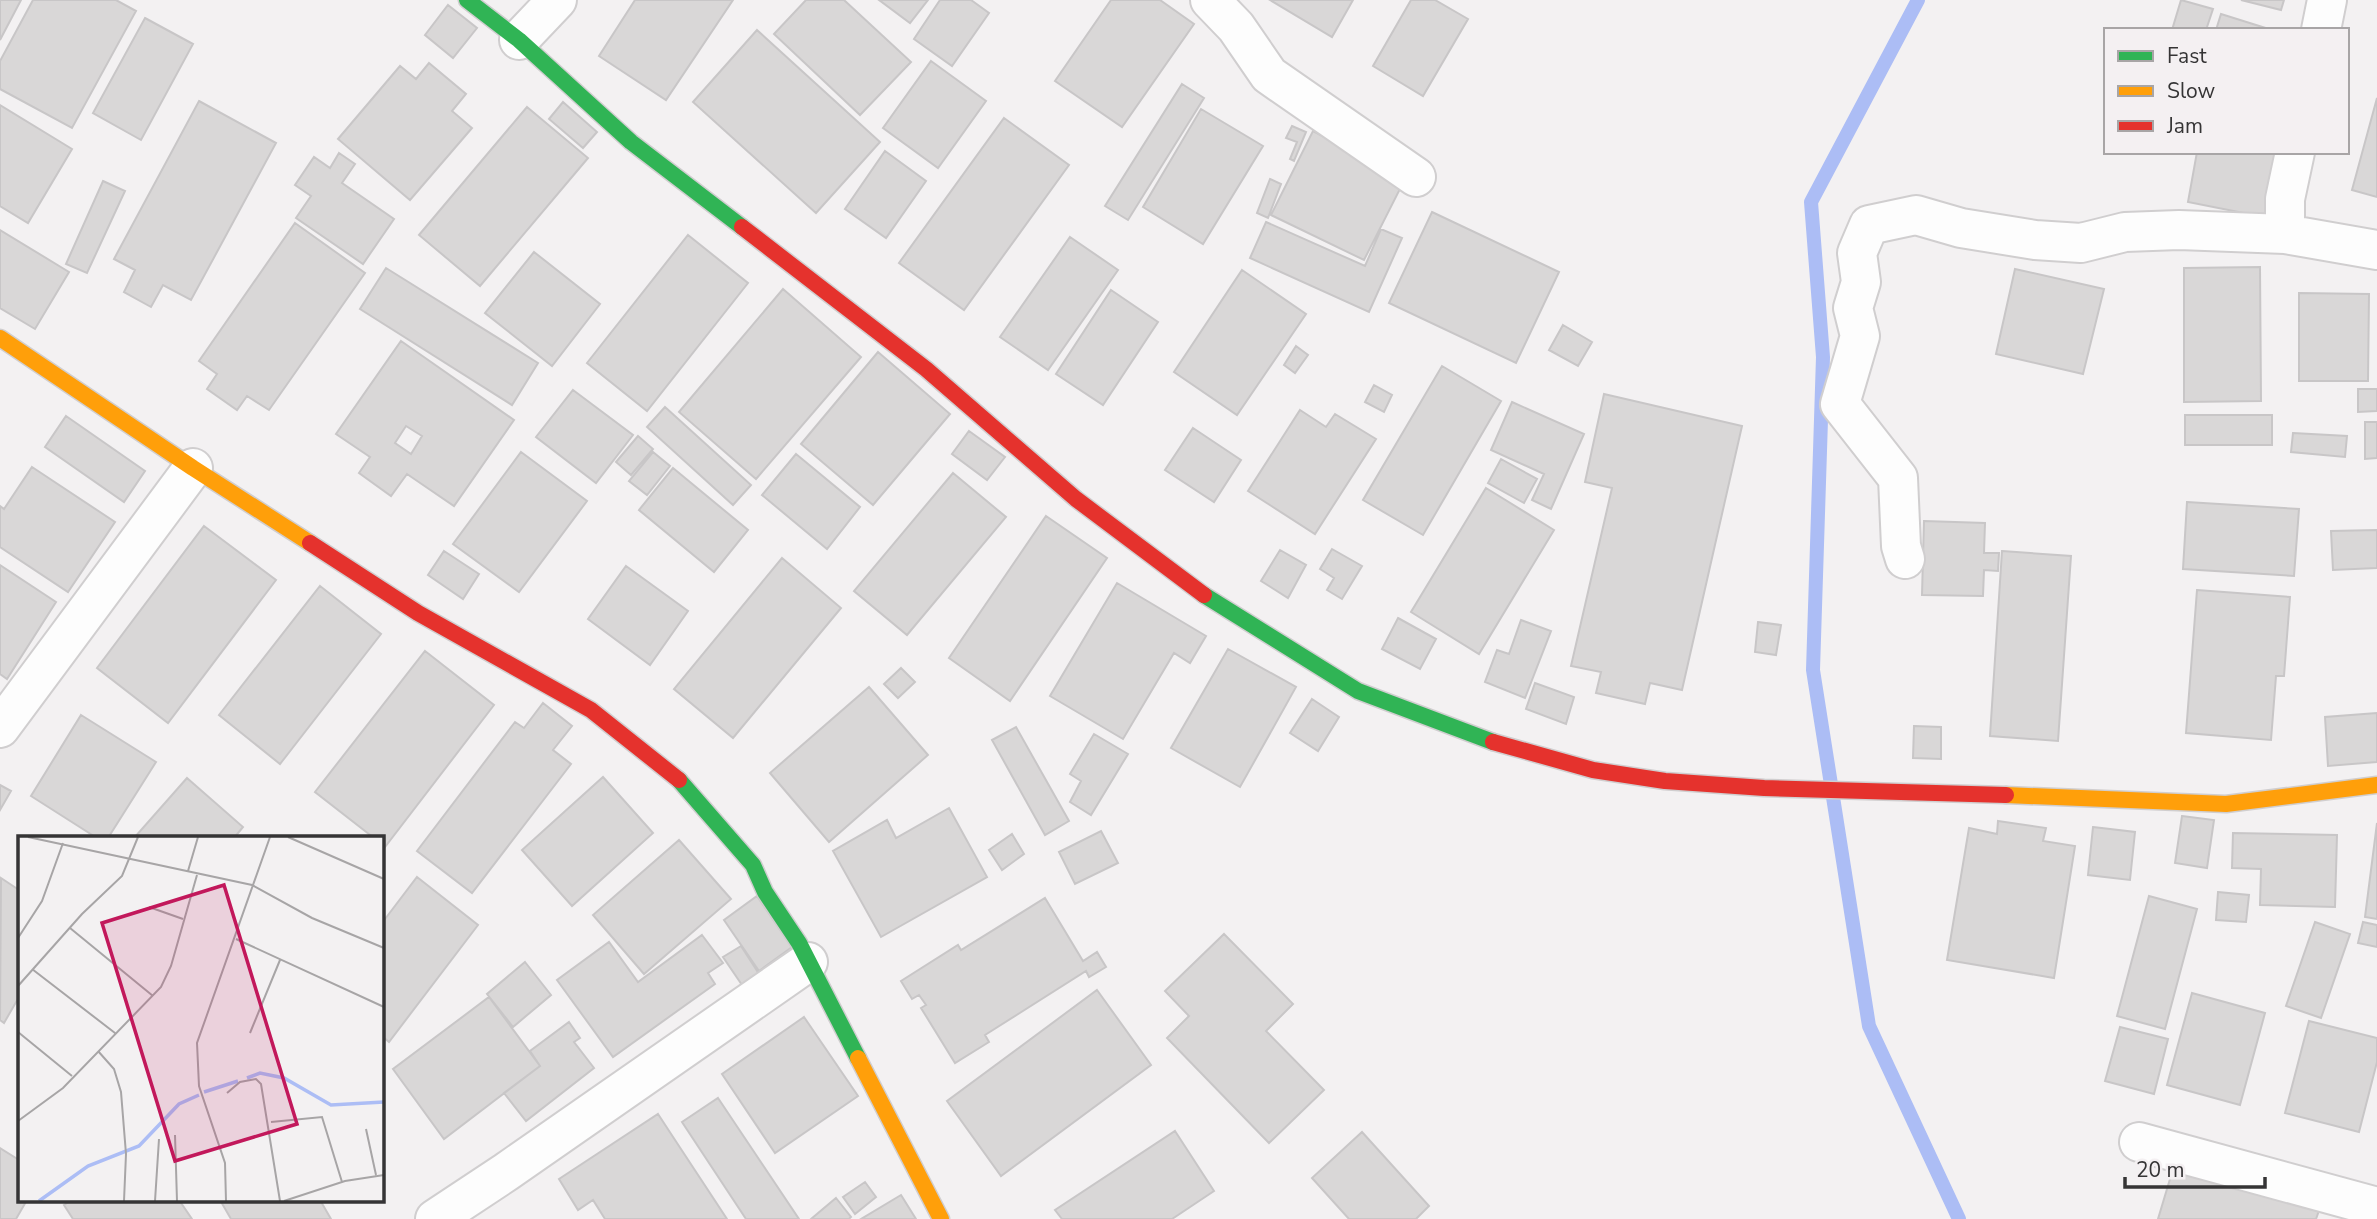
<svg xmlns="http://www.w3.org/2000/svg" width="2377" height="1219" font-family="'Nunito Sans',sans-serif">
<rect width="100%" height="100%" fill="#f3f1f2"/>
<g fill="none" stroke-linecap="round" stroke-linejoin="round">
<path stroke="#acbdf5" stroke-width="14" d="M1918,0L1811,202L1823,357L1813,670L1869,1026L1959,1219"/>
</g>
<path fill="#d9d7d7" stroke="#c8c6c7" stroke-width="2" fill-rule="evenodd" d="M0,0H21L0,40Z
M33,0H116L136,11L72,128L0,89V61Z
M635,0H733L666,100L599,56Z
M806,0H844L911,62L860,115L774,34Z
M879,0H928L910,23Z
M940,0H971L989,13L952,66L914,39Z
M1111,0H1160L1194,24L1122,127L1055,81Z
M1270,0H1353L1332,37Z
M1411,0H1435L1468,19L1423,96L1373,66Z
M2181,0L2213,9L2206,30H2172Z
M2241,0H2284L2281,10Z
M448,5L477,28L453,58L425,35Z
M2221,14L2272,30H2216Z
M145,18L193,44L141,140L93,113Z
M757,30L880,142L816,213L693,102Z
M931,61L986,101L938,168L883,128Z
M429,63L466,94L452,111L472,128L410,200L338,139L400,66L416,79Z
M1182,84L1204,98L1128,220L1105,206Z
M2377,98V197L2352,190Z
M199,101L276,143L191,300L163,285L151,307L124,292L135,270L114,259Z
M563,102L597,132L583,148L549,119Z
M0,105L72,149L28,223L0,206Z
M527,107L588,158L480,286L419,235Z
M1201,109L1263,146L1203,244L1143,207Z
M1004,118L1069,165L964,310L899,263Z
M1292,126L1306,132L1294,161L1290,159L1297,142L1286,138Z
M1313,131L1405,179L1364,260L1271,215Z
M885,151L926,181L886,238L845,209Z
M2197,152H2287L2274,219L2188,202Z
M339,153L355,164L342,183L394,219L363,264L296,218L311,196L295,185L314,157L330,168Z
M1270,179L1281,184L1268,218L1257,213Z
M103,181L125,191L87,273L66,264Z
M1432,212L1559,272L1516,363L1389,303Z
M1266,222L1365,266L1381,229L1402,238L1369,312L1250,258Z
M295,223L365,273L269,410L247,396L237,410L207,389L217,374L199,361Z
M0,230L69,272L35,329L0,308Z
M688,235L748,283L647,411L587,363Z
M1070,237L1118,270L1048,370L1000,337Z
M534,252L600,304L552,366L485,313Z
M2260,267L2261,401L2184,402V268Z
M386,268L538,363L512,405L360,309Z
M2015,269L2104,289L2083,374L1996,354Z
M1242,270L1306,314L1237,415L1174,372Z
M783,289L861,357L756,479L679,412Z
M1111,290L1158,322L1103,405L1056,374Z
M2299,293L2369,294L2368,381H2299Z
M1563,325L1592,342L1578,366L1549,350Z
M401,341L514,420L454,506L407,474L391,496L359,473L370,457L336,434ZM406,426L422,436L411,454L395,443Z
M1296,346L1308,355L1295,373L1284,365Z
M878,352L950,414L873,505L801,444Z
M1442,366L1501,401L1423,535L1363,500Z
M1374,385L1392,395L1384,412L1365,402Z
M2358,389H2377V411L2358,412Z
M573,390L633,435L596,483L536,437Z
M1604,394L1742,426L1682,690L1650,683L1645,704L1596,693L1601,672L1571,666L1612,488L1585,482Z
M1512,402L1584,434L1551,509L1532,500L1544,474L1491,450Z
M665,407L751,485L733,505L647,427Z
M1300,410L1326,427L1335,414L1376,439L1315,534L1248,491Z
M2185,415H2272V445H2185Z
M66,416L145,471L124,502L45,447Z
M2365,422H2377V458L2365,459Z
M1193,428L1241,460L1214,502L1165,470Z
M969,431L1005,457L987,480L952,454Z
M2293,433L2347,436L2345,457L2291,452Z
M638,436L653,449L631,475L616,462Z
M521,452L587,501L519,592L453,544Z
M653,452L670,466L647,495L629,481Z
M796,454L860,507L827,549L762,495Z
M1501,459L1537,479L1524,503L1488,483Z
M32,467L115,522L68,592L0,547V506L4,509Z
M673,468L748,530L714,572L639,510Z
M953,473L1006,517L907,635L854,591Z
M1486,488L1554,530L1479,654L1411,612Z
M2187,502L2299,509L2294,576L2183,569Z
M1046,516L1107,558L1010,701L949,658Z
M1924,521L1985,523L1984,553H1999L1998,571L1984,570L1983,596L1922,595Z
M204,526L276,580L168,723L97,668Z
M2377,530V568L2333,570L2331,531Z
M1332,549L1362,566L1342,599L1327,590L1334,578L1320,569Z
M1280,550L1306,565L1288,598L1261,581Z
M444,551L479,574L463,599L428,575Z
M2002,551L2071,556L2058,741L1990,736Z
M782,558L841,608L733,738L674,689Z
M0,565L56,602L7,679L0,674Z
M626,566L688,611L650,665L588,619Z
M1117,583L1206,636L1190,663L1174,653L1123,739L1050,696Z
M320,586L381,634L280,764L219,715Z
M2197,590L2290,597L2284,676H2276L2271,740L2186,733Z
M1398,618L1436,639L1420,669L1382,649Z
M1521,620L1551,631L1525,698L1485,682L1497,650L1509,654Z
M1758,622L1781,625L1776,655L1755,652Z
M1228,649L1296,687L1240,787L1171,748Z
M425,651L494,705L385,847L382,844V838H374L315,792Z
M901,668L915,682L898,698L884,684Z
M1535,683L1574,697L1566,724L1526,709Z
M869,687L928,755L829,842L770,773Z
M1312,699L1339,717L1318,751L1290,733Z
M543,703L572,726L553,750L571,764L472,893L417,851L515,722L524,728Z
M2377,713V762L2328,766L2325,717Z
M81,715L156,762L108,838H97L31,796Z
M1914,726L1941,727V759L1913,758Z
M1016,727L1069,821L1045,835L992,740Z
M1094,734L1128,754L1091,815L1070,802L1081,781L1070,774Z
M603,777L653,833L572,906L522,850Z
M187,778L243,827L234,838H134Z
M0,785L11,791L0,810Z
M949,808L987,877L881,937L833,851L887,820L896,838Z
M2182,816L2214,820L2207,868L2175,863Z
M1998,821L2046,828L2043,841L2075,846L2054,978L1947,960L1969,828L1997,834Z
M2377,823V919L2365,917Z
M2093,827L2135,832L2130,880L2088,875Z
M1101,831L1118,863L1075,884L1059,852Z
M2233,833L2337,835L2335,907L2260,905L2261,869L2232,868Z
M1012,834L1024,854L1002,870L989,850Z
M679,840L731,899L644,974L593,915Z
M417,877L478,925L389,1042L382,1036V923Z
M1,878L19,890V997L4,1023L0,1020Z
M2218,892L2249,895L2246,922L2216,920Z
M757,896L792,947L759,971L724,920Z
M2149,896L2197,909L2165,1029L2117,1016Z
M1045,898L1083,961L1097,952L1106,967L1089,977L1086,971L985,1035L989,1042L955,1063L921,1008L926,1005L919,995L912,999L901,981L958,945L961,950Z
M2315,922L2350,934L2321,1018L2286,1006Z
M2363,922L2377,925V947L2358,943Z
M1224,934L1293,1004L1266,1031L1324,1090L1269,1143L1167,1038L1189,1016L1165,991Z
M702,935L723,963L708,973L715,984L613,1057L557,980L609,942L638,982Z
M741,946L761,977L744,988L723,957Z
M525,962L551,995L513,1027L487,994Z
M1097,990L1151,1065L1001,1176L947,1101Z
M2192,993L2265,1013L2240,1105L2167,1085Z
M489,997L540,1066L444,1139L393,1069Z
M804,1017L858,1096L775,1153L722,1074Z
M2309,1021L2377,1038V1062L2359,1132L2285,1113Z
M569,1022L580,1038L574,1042L594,1068L526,1121L504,1093L540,1066L530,1051Z
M2120,1027L2168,1039L2154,1094L2105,1081Z
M718,1098L799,1219H746L682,1122Z
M658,1114L677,1143L727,1219H605L593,1200L578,1210L559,1179Z
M1175,1131L1214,1191L1172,1219H1062L1055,1210Z
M1362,1132L1429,1206L1416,1219H1349L1312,1178Z
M0,1148L19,1160V1200H27L16,1219H0Z
M2176,1159L2321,1205L2316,1219H2158Z
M865,1182L876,1197L855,1214L843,1197Z
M901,1195L916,1219H861Z
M836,1198L851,1217L849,1219H811Z
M72,1200H179L192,1219H73L64,1205Z
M220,1200H320L331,1219H231Z"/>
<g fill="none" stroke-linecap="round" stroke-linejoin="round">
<g stroke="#d0cecf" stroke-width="42">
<path id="street" d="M1210,0L1236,27L1269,75L1416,177
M2321,30L2327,0
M519,40L557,0
M2285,234V199L2295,152
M1905,559L1901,546L1898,478L1840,404L1860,336L1853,308L1861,282L1857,253L1869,225L1916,215L1961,228L2035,240L2081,243L2125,232L2179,230L2285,234L2377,250
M0,728L193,468
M2139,1142L2377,1207
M435,1219L506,1172L808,962"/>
</g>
<g stroke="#d0cecf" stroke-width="19">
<path id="fast" d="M467,0L519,40L631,142L742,227
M1204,595L1358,691L1493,742
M679,780L753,865L765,892L799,943L858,1058"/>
</g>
<g stroke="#d0cecf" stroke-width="19">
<path id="slow" d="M0,338L193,468L310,543
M2006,795L2226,804L2377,785
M858,1058L941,1219"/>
</g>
<g stroke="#d0cecf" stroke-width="19">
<path id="jam" d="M742,227L926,369L1076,499L1204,595
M310,543L418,613L591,710L679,780
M1493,742L1593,770L1665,781L1764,788L2006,795"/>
</g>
<use href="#street" stroke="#fdfdfd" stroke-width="38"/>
<use href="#fast" stroke="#30b455" stroke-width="16"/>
<use href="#slow" stroke="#ff9f0a" stroke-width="16"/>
<use href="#jam" stroke="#e5322d" stroke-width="16"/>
</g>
<g transform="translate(18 836)">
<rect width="366" height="366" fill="#f3f1f2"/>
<path fill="none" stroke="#acbdf5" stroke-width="3.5" d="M229,242L242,237L266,242L313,269L366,266M186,256L220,245M21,365L70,330L121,310L161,268L181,259"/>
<path fill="none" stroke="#a7a5a6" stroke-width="2" d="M10,1L234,49L294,82L366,112M270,1L366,43M170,35L180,1M131,71L165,83M52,92L135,160M0,102L24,65L45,7M218,103L366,171M14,133L97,197M0,150L64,78L104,40L120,1M0,196L54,240M232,197L262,124M80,215L96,233L103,256L108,318L106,365M209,257L222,246L238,243L243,248L262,365M0,285L45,252L143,151L153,130L179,39M253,286L304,281L324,346M348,293L358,339M157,299L159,365M137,365L141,303M208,365L207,327L181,250L179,207L252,1M266,365L327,345L366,339"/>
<path fill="#c2185b" fill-opacity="0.15" stroke="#c2185b" stroke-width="3.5" d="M206,49L279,288L157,325L84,87Z"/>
<rect width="366" height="366" fill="none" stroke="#353435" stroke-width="3.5"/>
</g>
<rect x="2104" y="28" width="245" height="126" fill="#f4f0f2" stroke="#a8a5a6" stroke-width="2"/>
<rect x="2118" y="51" width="35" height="10" fill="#30b455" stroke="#a8a5a6" stroke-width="2"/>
<text x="2167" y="63" font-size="21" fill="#353435">Fast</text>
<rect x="2118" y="86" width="35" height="10" fill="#ff9f0a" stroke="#a8a5a6" stroke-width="2"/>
<text x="2167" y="98" font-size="21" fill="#353435">Slow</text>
<rect x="2118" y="121" width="35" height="10" fill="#e5322d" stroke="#a8a5a6" stroke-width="2"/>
<text x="2167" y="133" font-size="21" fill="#353435">Jam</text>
<path d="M2125 1177v10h140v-10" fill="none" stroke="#353435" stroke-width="3.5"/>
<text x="2136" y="1177" font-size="21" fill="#353435" stroke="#f4f0f2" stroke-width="5" paint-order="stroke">20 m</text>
</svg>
